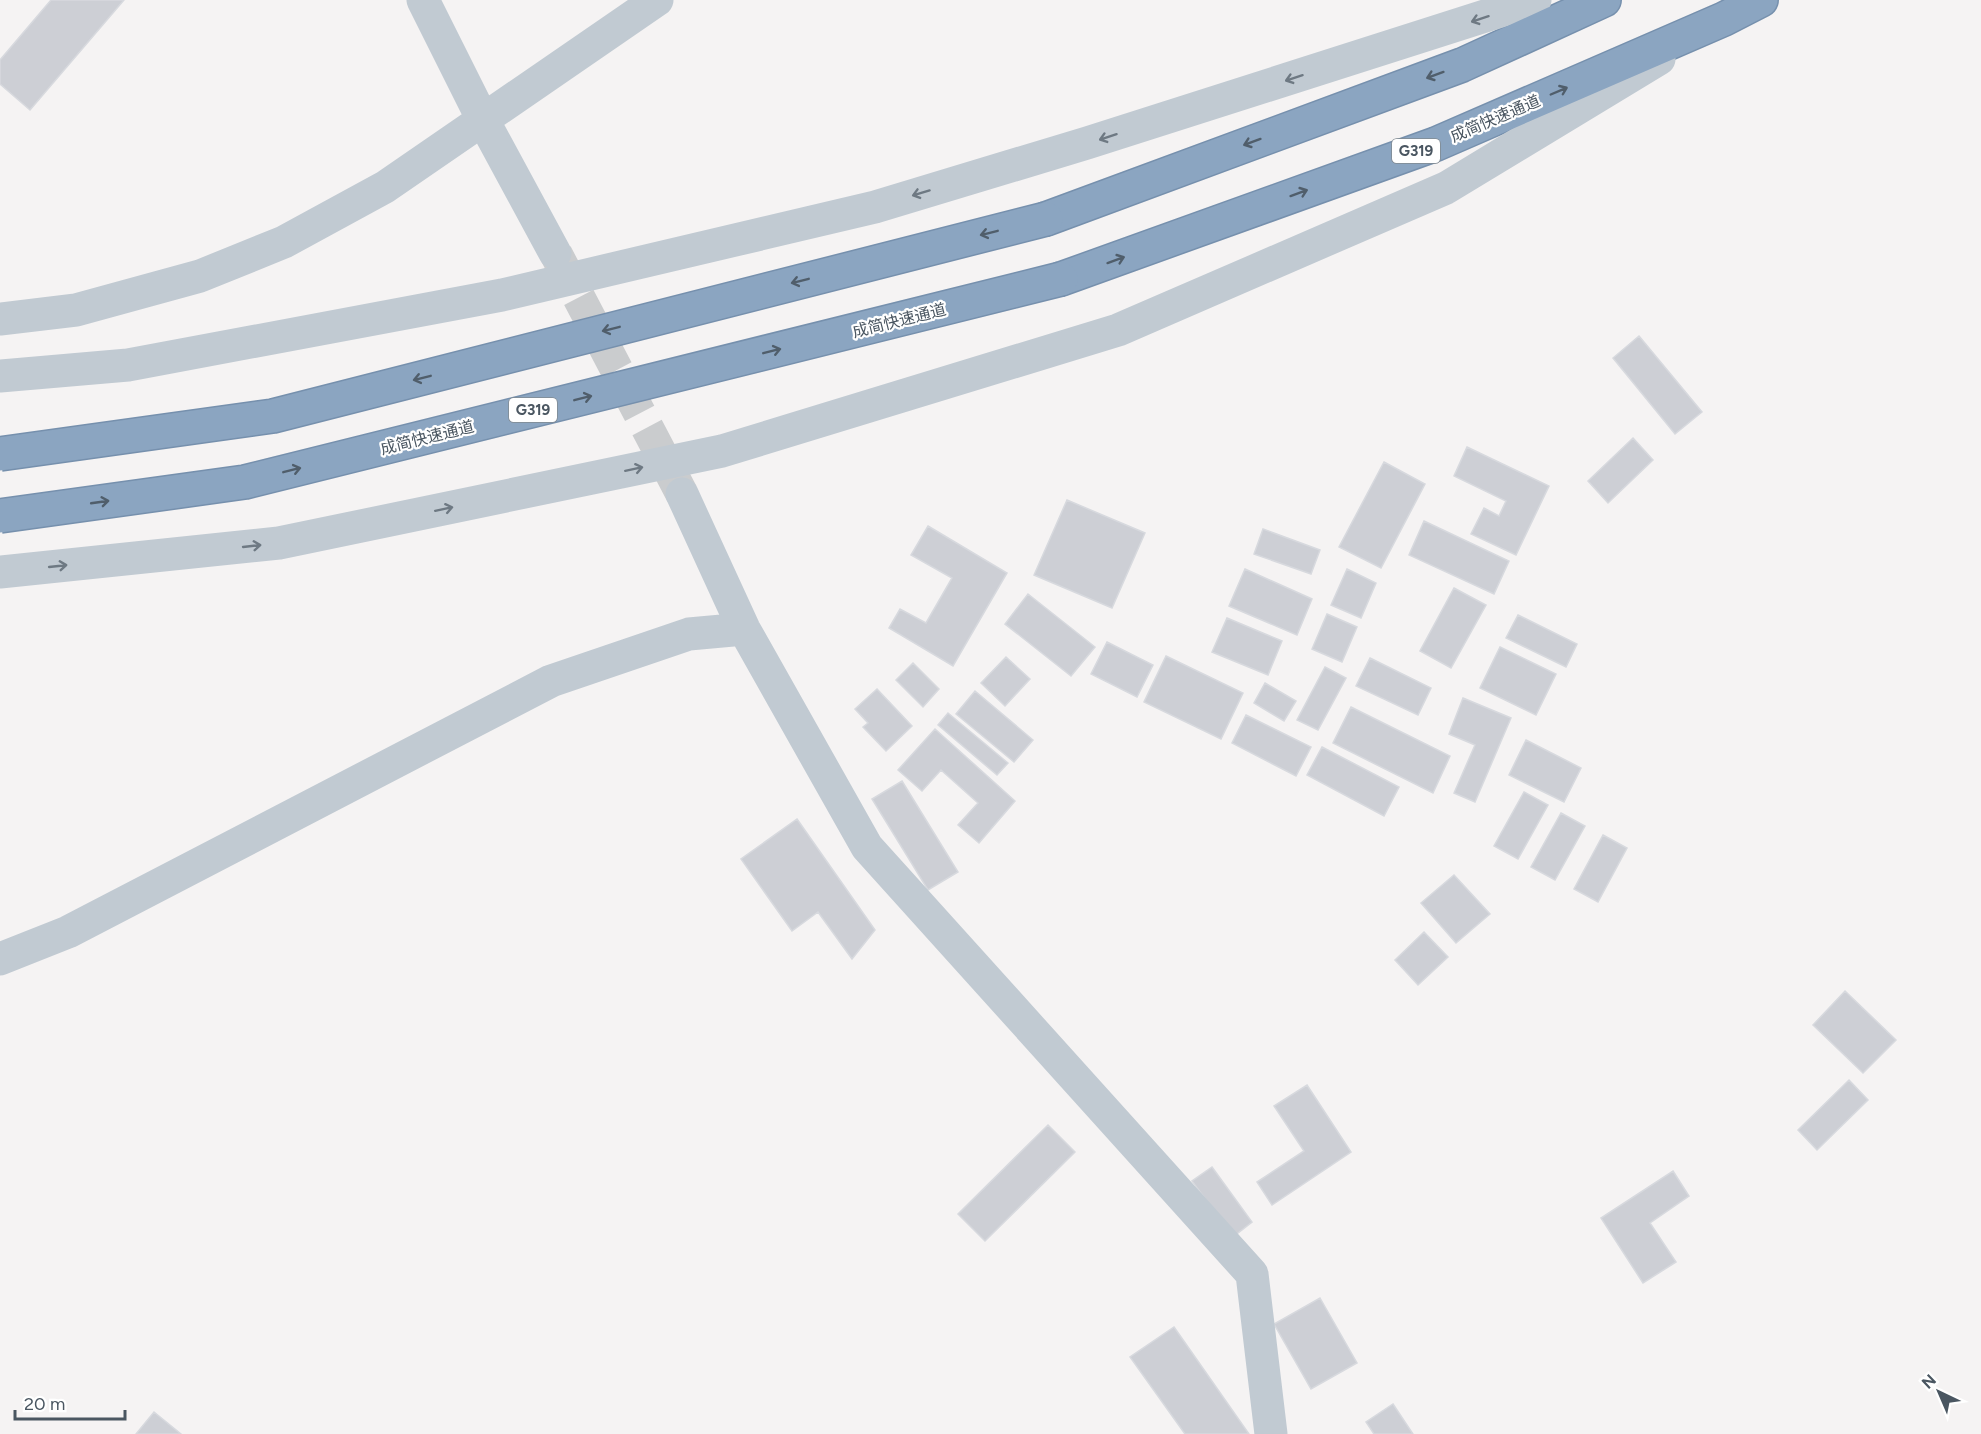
<svg xmlns="http://www.w3.org/2000/svg" width="1981" height="1434" font-family="Figtree,'Noto Sans SC',sans-serif">
<rect width="100%" height="100%" fill="#f5f3f3"/>
<path fill="#cdcfd5" stroke="#d7d9de" stroke-width="1.5" d="M51,0H124L30,110L0,84V60Z
M1639,336L1702,412L1675,434L1613,358Z
M1633,438L1653,460L1608,503L1588,481Z
M1467,447L1549,486L1516,555L1471,534L1484,508L1499,516L1506,501L1454,476Z
M1384,462L1425,484L1381,568L1339,547Z
M1067,500L1145,533L1112,608L1034,575Z
M1424,521L1509,561L1494,594L1409,555Z
M928,526L1007,573L953,666L889,628L900,609L926,623L952,578L911,555Z
M1263,529L1320,550L1311,574L1254,554Z
M1245,569L1312,599L1297,635L1229,606Z
M1347,569L1376,583L1361,618L1331,605Z
M1454,588L1486,605L1451,668L1420,651Z
M1028,594L1095,647L1071,676L1005,624Z
M1327,614L1357,627L1342,662L1312,649Z
M1518,615L1577,644L1566,667L1506,638Z
M1227,618L1282,641L1268,675L1212,652Z
M1107,642L1153,665L1137,697L1091,674Z
M1500,647L1556,674L1536,715L1480,688Z
M1166,656L1243,693L1221,739L1144,702Z
M1006,657L1030,679L1005,706L981,683Z
M1370,658L1431,688L1418,715L1356,686Z
M913,663L939,689L923,707L896,680Z
M1325,667L1346,678L1318,730L1297,720Z
M1265,683L1296,701L1284,721L1254,703Z
M877,689L912,726L886,751L863,727L868,723L855,709Z
M975,691L1033,740L1014,762L956,714Z
M1463,698L1511,718L1475,802L1454,793L1475,745L1449,734Z
M1351,707L1450,756L1433,793L1333,743Z
M948,713L1008,763L997,775L938,725Z
M1246,715L1311,747L1296,776L1232,743Z
M935,729L1015,801L979,843L958,825L978,803L941,770L922,791L898,770Z
M1526,740L1581,768L1564,802L1509,775Z
M1322,747L1399,787L1384,816L1307,775Z
M902,781L958,872L928,890L872,799Z
M1524,792L1548,805L1518,859L1494,846Z
M1561,813L1585,826L1555,880L1531,867Z
M797,819L875,930L852,959L818,912L792,931L741,859Z
M1603,835L1627,848L1598,902L1574,889Z
M1454,875L1490,914L1456,943L1421,903Z
M1424,932L1448,957L1418,985L1395,960Z
M1845,991L1896,1040L1863,1073L1813,1025Z
M1849,1080L1868,1100L1817,1150L1798,1130Z
M1307,1085L1351,1152L1272,1205L1257,1182L1304,1151L1274,1106Z
M1048,1125L1075,1152L985,1241L958,1214Z
M1212,1167L1252,1222L1233,1237L1192,1181Z
M1673,1171L1689,1196L1650,1223L1676,1262L1643,1283L1601,1218Z
M1320,1298L1357,1363L1311,1389L1274,1324Z
M1174,1327L1249,1434H1185L1130,1357Z
M1393,1404L1413,1434H1374L1366,1422Z
M154,1412L181,1434H136Z"/>
<g fill="none" stroke-linecap="round" stroke-linejoin="round">
<path stroke="#caccce" stroke-width="33" stroke-dasharray="33 16" stroke-linecap="butt" d="M556,254L682,494"/>
<g stroke="#7690ad" stroke-width="36">
<path id="highway" d="M1046,219L1462,65L1604,0
M1061,279L1436,144L1724,19L1761,0"/>
</g>
<path stroke="#c1cad2" stroke-width="33" d="M423,0L483,120L555,253
M0,319L76,310L200,276L284,242L385,187L657,0
M0,376L128,365L502,295L875,207L1087,143L1535,0
M682,494L744,629L867,847L1252,1274L1271,1434
M0,572L279,543L722,451L1118,330L1446,188L1659,59
M0,959L68,932L551,681L689,634L744,629"/>
<use href="#highway" stroke="#8ba5c1" stroke-width="33"/>
<g stroke="#7690ad" stroke-width="36" stroke-linecap="butt">
<path id="highway-bridge" d="M0,454L273,416L1046,219
M0,516L245,482L1061,279"/>
</g>
<use href="#highway-bridge" stroke="#8ba5c1" stroke-width="33"/>
</g>
<defs><path id="oneway-shaft" d="M-6 0H5M1.5-3L5.5 0L1.5 3" fill="none" stroke-width="1.6" stroke-linecap="round" stroke-linejoin="round" transform="scale(1.5)"/></defs>
<g stroke="#6e7983">
<use href="#oneway-shaft" transform="translate(1480 19) rotate(162)"/>
<use href="#oneway-shaft" transform="translate(1294 78) rotate(162)"/>
<use href="#oneway-shaft" transform="translate(1108 137) rotate(162)"/>
<use href="#oneway-shaft" transform="translate(921 193) rotate(163)"/>
<use href="#oneway-shaft" transform="translate(634 469) rotate(-12)"/>
<use href="#oneway-shaft" transform="translate(444 509) rotate(-12)"/>
<use href="#oneway-shaft" transform="translate(252 546) rotate(-6)"/>
<use href="#oneway-shaft" transform="translate(58 566) rotate(-6)"/>
</g>
<g stroke="#505e6b">
<use href="#oneway-shaft" transform="translate(1435 75) rotate(160)"/>
<use href="#oneway-shaft" transform="translate(1559 91) rotate(-23)"/>
<use href="#oneway-shaft" transform="translate(1252 142) rotate(160)"/>
<use href="#oneway-shaft" transform="translate(1299 193) rotate(-20)"/>
<use href="#oneway-shaft" transform="translate(989 233) rotate(166)"/>
<use href="#oneway-shaft" transform="translate(1116 260) rotate(-20)"/>
<use href="#oneway-shaft" transform="translate(800 281) rotate(166)"/>
<use href="#oneway-shaft" transform="translate(611 329) rotate(166)"/>
<use href="#oneway-shaft" transform="translate(772 351) rotate(-14)"/>
<use href="#oneway-shaft" transform="translate(422 378) rotate(166)"/>
<use href="#oneway-shaft" transform="translate(583 398) rotate(-14)"/>
<use href="#oneway-shaft" transform="translate(292 470) rotate(-14)"/>
<use href="#oneway-shaft" transform="translate(100 502) rotate(-8)"/>
</g>
<g text-anchor="middle" stroke-width="4.5" stroke-linejoin="round" paint-order="stroke">
<g fill="#fff" stroke="#808990" stroke-width="1.5">
<rect x="1392" y="139" width="48" height="24" rx="4.5"/>
<rect x="509" y="398" width="48" height="24" rx="4.5"/>
</g>
<g font-size="15" font-weight="bold" fill="#4a5661">
<text x="1416" y="156">G319</text>
<text x="533" y="415">G319</text>
</g>
<g font-size="16" fill="#4a5661" stroke="#fff">
<text transform="translate(1495 118) rotate(-23)" y="6">成简快速通道</text>
<text transform="translate(899 320) rotate(-14)" y="6">成简快速通道</text>
<text transform="translate(427 437) rotate(-14)" y="6">成简快速通道</text>
</g>
</g>
<g transform="translate(1939 1392) rotate(316)" stroke="#ffffff" stroke-width="4.5" paint-order="stroke">
<path d="M0-4.5L10 22L0 15L-10 22Z" fill="#4a5661"/>
<text y="-9" font-size="16" font-weight="bold" text-anchor="middle" fill="#4a5661">N</text>
</g>
<path d="M15 1410v9h110v-9" fill="none" stroke="#4a5661" stroke-width="3"/>
<text x="24" y="1410" font-size="18" fill="#4a5661" stroke="#ffffff" stroke-width="4.5" paint-order="stroke">20 m</text>
</svg>
